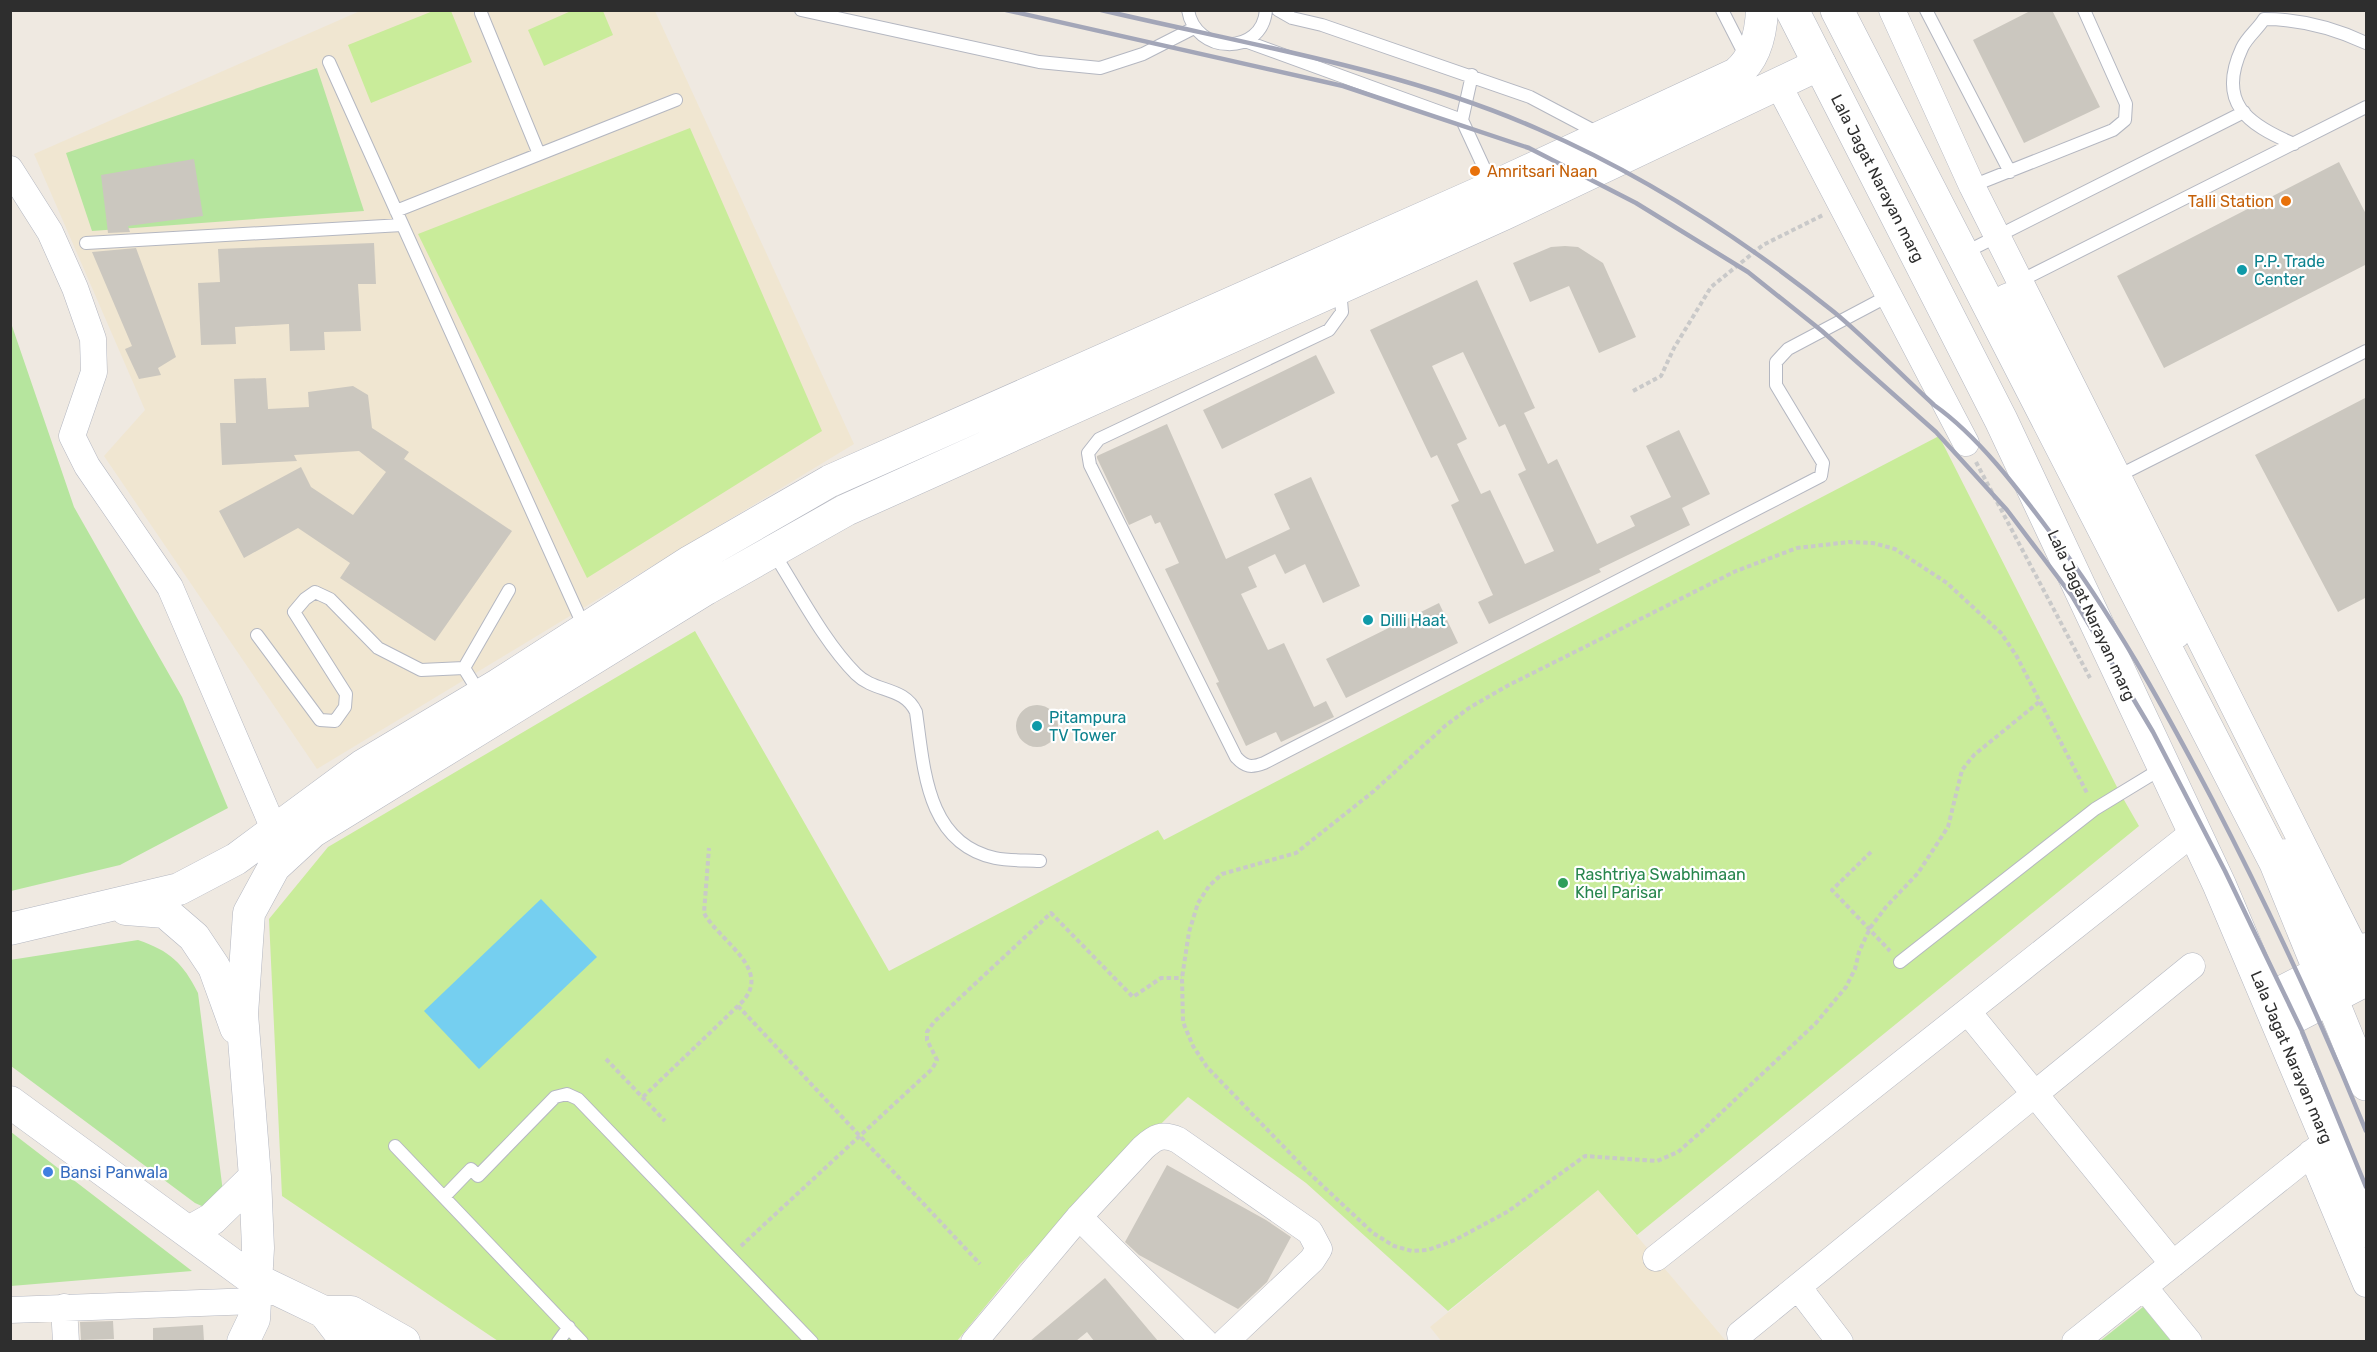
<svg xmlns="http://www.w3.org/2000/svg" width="2377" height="1352" font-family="Rubik,sans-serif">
<rect width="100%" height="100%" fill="#efe9e1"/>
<path fill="#f0e6d1" d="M360,11H655L854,444L317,769L104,456L145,410L34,154Z
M1598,1190L1726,1341L1442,1342L1430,1327Z"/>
<path fill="#b6e59e" d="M317,68L364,211L92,231L66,153Z
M11,323L74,507L182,697L228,808L120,865L11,891Z
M138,940C170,951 183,963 198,993L224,1200L213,1211L195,1203L11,1066L10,960Z
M11,1132L192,1271L11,1286Z
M2143,1307L2171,1341H2100Z"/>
<path fill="#c9ec9a" d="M433,11H451L472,62L371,103L348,45Z
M571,11H603L613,35L544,66L528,30Z
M690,128L822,431L587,578L418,234Z
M1939,436L2120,793L2139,826L1637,1235L1598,1190L1448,1311L1306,1183L1188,1097L1020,1264L957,1341H498L282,1196L269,919L328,847L695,631L889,971L1158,830L1164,840Z"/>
<path fill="#75cff0" d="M541,899L597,957L479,1069L424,1011Z"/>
<path fill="#cbc7bf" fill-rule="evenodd" d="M2032,10H2052L2100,107L2024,143L1973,40Z
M194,159L203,216L128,226L130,232L108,233L101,175Z
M2339,162L2367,216V264L2164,368L2117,276Z
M374,243L376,284H358L361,331L324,332L325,350L290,351L289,324L235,327L236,344L201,345L198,283L220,282L218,249Z
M1565,246L1578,247L1603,263L1636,337L1599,353L1569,286L1530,302L1513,263L1551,247Z
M136,248L176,357L158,368L161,375L139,379L125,349L132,346L92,252Z
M1477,280L1535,408L1524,413L1548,464L1557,459L1597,544L1635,526L1630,516L1671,497L1646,446L1679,430L1710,494L1682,508L1690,525L1599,569L1601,572L1489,624L1478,602L1493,595L1451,505L1459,501L1437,455L1431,458L1370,330ZM1463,352L1499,427L1505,424L1526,470L1518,474L1554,551L1525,564L1490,490L1481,494L1457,444L1467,439L1432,366Z
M1316,355L1335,393L1222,449L1203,410Z
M266,378L268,409L309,407L308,392L353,386L368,395L372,428L409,452L404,459L512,531L435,641L340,578L350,563L298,528L244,558L219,511L301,467L311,487L353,515L386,472L359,451L294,455L297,461L222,465L220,423H236L234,379Z
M2367,397V597L2338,612L2255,455Z
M1167,424L1226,559L1290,529L1274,494L1311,477L1360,586L1323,603L1305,564L1285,574L1275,554L1248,567L1257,587L1241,594L1268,650L1284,643L1314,707L1326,701L1334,717L1281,742L1276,732L1246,746L1216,683L1219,682L1165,569L1179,563L1160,522L1155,524L1151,515L1129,525L1097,458V456Z
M1439,603L1458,643L1346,698L1326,659Z
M1016 726a21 21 0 1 1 42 0a21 21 0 1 1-42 0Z
M1167,1165L1266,1220L1291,1237L1267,1282L1238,1309L1139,1255L1125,1242Z
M1105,1278L1158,1341H1094L1087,1332L1076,1341H1030Z
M113,1321L114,1339L81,1340L80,1322Z
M203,1325L204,1341H153V1328Z"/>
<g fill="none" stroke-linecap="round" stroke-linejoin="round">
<g stroke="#b4b7c1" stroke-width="14">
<path id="service" d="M801,10L1039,62L1100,68L1143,54L1194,28
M1188,10C1195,54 1262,57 1266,10
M1278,10L1292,18L1322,25L1530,97L1600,134
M1722,10L1746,57
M1926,10L2010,172
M481,13L539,154
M1245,41L1462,120L1492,185
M329,62L585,629
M1462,120L1472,75
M2294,144C2246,124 2217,102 2242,48C2247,37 2258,29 2264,19C2300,19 2334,28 2366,43
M1972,186L2113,130L2125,120L2126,104L2084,10
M396,211L676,100
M86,243L402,225
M1964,253L2244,112
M2016,283L2366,107
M1340,289L1342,312L1329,330L1099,439L1088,453L1090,465L1236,757C1245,767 1251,768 1264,763L1821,476L1823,463L1776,385V362L1788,349L1890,295
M2118,476L2366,351
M773,552C798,591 824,642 856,674C875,693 904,686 916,712C924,768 926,843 995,858C1009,861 1026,860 1040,861
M257,635L320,720L335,721L345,707L346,694L294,612L305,599L315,592L330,599L378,648L421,670L464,668
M480,694L464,668L509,590
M1900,962L2095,809L2164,767
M395,1146L582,1342
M444,1197L471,1169L478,1176L555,1097L567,1094L578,1099L812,1342
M558,1342L569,1327"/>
</g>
<g stroke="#b4b7c1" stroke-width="27">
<path id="minor" d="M1892,10L1972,186L2366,970
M1778,84L1966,443
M10,169L50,232L75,288L93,339L94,372L72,436L87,466L170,587L274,829
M2024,290L2006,297L2177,635
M2286,852L2342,962
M1968,1012L2173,1264
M2311,1153L2366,1284
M1079,1217L1205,1342
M1656,1258L2194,832
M1798,1287L1840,1342
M2144,1287L2189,1342
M64,1307L66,1342
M10,1310L255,1301
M1740,1334L2192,966
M974,1342L1079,1217L1143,1148C1155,1137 1162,1133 1178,1140L1310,1232L1319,1249L1312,1260L1225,1342
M2075,1342L2328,1140"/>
</g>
<g stroke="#b4b7c1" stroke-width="33">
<path id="tertiary" d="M126,909L165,912L194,937L214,967L236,1028
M10,929L179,889L236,859L362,766L498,685L691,561L830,481L1493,187L1736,74C1755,59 1761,34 1762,10
M2268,999L2366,949
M2279,1025L2366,980
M10,1102L247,1275L324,1312L341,1334L354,1342
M189,1232L212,1219L255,1177
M324,1312H351L404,1342
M243,1342L254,1319L258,1248L255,1177L242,1014L249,913L274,867L312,832L706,589L846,510L1504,214L1820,64"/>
</g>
<g stroke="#b4b7c1" stroke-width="34">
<path id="secondary" d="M1792,10L2001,420L2219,884L2366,1231
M1837,10L2276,863L2366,1084"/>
</g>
<path stroke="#c9c9c9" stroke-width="4" stroke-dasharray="4.5 3" stroke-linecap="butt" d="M1633,391L1661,376L1674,348L1711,287L1763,245L1823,215
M1976,462L2090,678
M2039,702L1974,755L1962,770L1948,827L1918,873L1886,907L1870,928L1859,952L1855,969L1846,987L1816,1023L1703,1130L1678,1152L1657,1161L1585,1156L1507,1212L1455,1240L1428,1250L1412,1251L1394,1246L1373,1233L1309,1173L1207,1067L1193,1046L1183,1022L1182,978L1189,932L1198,903L1209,886L1222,874L1296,853L1374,791L1445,726L1469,708L1507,686L1736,571L1797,548L1849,542L1873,543L1895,549L1947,583L2001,633L2016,655L2088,795
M1871,852L1832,890L1890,951
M738,1006L980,1264
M606,1059L665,1121
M643,1097L742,1002C773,969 719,941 704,913L709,848
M741,1246L932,1069L937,1060L927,1040V1032L934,1022L1051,913L1133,997L1161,978H1182"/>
<use href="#service" stroke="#fff" stroke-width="12"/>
<use href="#minor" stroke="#fff" stroke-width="26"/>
<use href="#tertiary" stroke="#fff" stroke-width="32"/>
<use href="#secondary" stroke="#fff" stroke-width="33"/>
<path stroke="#a3a6b8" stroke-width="4.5" d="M1006,10L1343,86L1529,148L1636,203L1748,272L1822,331L1936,432L2007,510L2072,596L2153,732L2225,871L2302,1031L2366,1187
M1101,10C1245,44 1402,69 1538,129C1644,175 1744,240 1834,312C1869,341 1901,375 1934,405C1978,436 2018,489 2050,532C2113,615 2163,706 2212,799C2268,907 2320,1018 2366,1131"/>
</g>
<g fill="#e8710a" stroke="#fff" stroke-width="2">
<circle cx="1475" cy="171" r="6"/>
<circle cx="2286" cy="201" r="6"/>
</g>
<g fill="#0f9aa8" stroke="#fff" stroke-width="2">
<circle cx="2242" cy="270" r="6"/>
<circle cx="1368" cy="620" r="6"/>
<circle cx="1037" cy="726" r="6"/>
</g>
<circle fill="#2e9e5b" stroke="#fff" stroke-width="2" cx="1563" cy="883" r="6"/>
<circle fill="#3f7fe0" stroke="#fff" stroke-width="2" cx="48" cy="1172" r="6"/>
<g text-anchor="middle" stroke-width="4.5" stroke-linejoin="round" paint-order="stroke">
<g font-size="16" fill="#c56008" stroke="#fff" text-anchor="start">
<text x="1487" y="177">Amritsari Naan</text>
<text x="2274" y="207" text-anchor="end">Talli Station</text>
</g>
<g font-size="16" fill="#2e2e2e" stroke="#fff">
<text transform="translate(1878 178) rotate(63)" y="6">Lala Jagat Narayan marg</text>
<text transform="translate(2092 615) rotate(65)" y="6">Lala Jagat Narayan marg</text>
<text transform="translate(2292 1057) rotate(67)" y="6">Lala Jagat Narayan marg</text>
</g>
<g font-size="16" fill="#0d838f" stroke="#fff" text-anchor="start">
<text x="2254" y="267">P.P. Trade<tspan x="2254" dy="18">Center</tspan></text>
<text x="1380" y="626">Dilli Haat</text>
<text x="1049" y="723">Pitampura<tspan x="1049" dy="18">TV Tower</tspan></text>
</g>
<g font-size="16" fill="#27864d" stroke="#fff" text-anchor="start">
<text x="1575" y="880">Rashtriya Swabhimaan<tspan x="1575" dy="18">Khel Parisar</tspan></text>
</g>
<g font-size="16" fill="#366cbe" stroke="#fff" text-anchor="start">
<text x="60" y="1178">Bansi Panwala</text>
</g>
</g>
<rect width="2377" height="1352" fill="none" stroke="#2e2e2e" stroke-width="24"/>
</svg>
